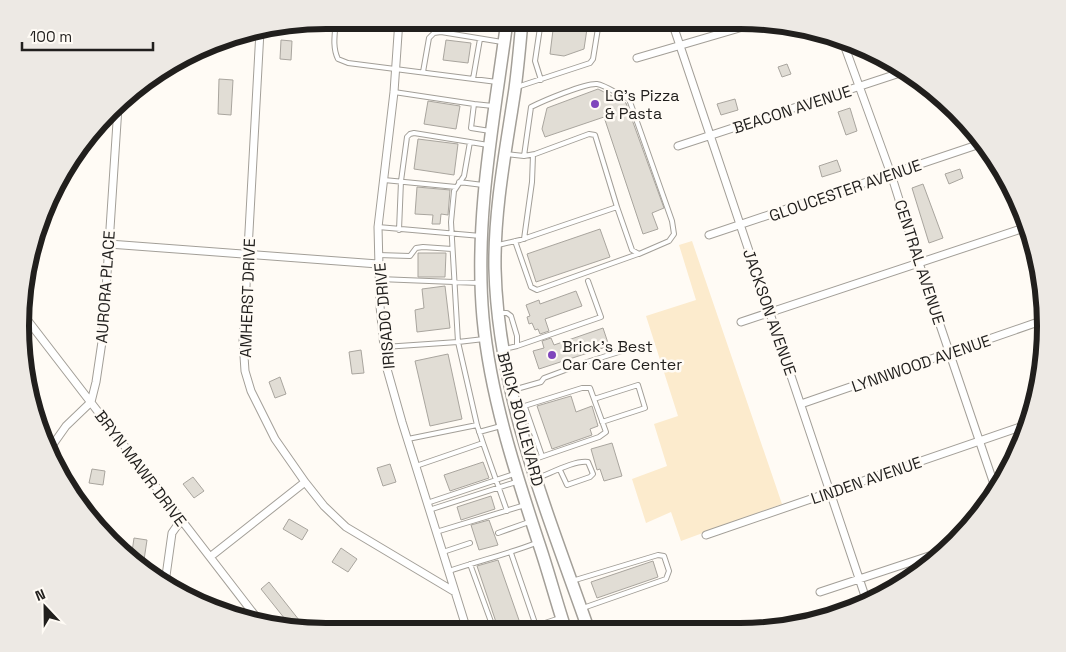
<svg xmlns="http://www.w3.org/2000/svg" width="1066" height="652" font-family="'Space Grotesk',sans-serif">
<rect width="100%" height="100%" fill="#fffbf5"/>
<path fill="#fcebcd" d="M692,241L782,504L681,541L671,512L646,523L632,479L667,466L654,424L678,416L646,316L696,300L679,245Z"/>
<path fill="#e1ddd5" stroke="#a9a59e" d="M550,21L588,22L584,49L564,56L550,54L553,30L549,29Z
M281,40L292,41L291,60L280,59Z
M446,40L471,43L468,63L443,60Z
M787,64L791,74L782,77L778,67Z
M219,79L233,80L231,115L218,114Z
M598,89L626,103L664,208L652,213L658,229L643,234L604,117L545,137L542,129L547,108Z
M735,99L738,110L721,115L717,104Z
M428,101L460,106L456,129L424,124Z
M850,108L857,131L846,135L838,112Z
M418,139L458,144L454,175L414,169Z
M837,160L841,171L822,177L819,166Z
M960,169L963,178L949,184L945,174Z
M923,184L943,238L929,243L912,188Z
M417,187L450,190L448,215L441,214L440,224H432L433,215L415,214Z
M600,229L610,257L536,282L527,254Z
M418,253H446L445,277H418Z
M445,286L450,328L417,332L415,310L424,308L422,289Z
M576,291L582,306L545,319L549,331L540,334L538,329L535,330L532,323L529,324L527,317L530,316L526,305L539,300L540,304Z
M603,328L609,346L539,369L533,351L544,348L542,341L551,338L554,345Z
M361,350L364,373L352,374L349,352Z
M448,354L462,419L430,426L415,361Z
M280,377L286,394L275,398L269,382Z
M571,396L576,412L592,406L598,426L590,429L592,435L552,449L537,406Z
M612,443L622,476L604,481L600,469L597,470L591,449Z
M483,462L489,478L450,491L444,475Z
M390,464L396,482L383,486L377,468Z
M92,469L105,471L103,485L89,483Z
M193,477L204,491L194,498L183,484Z
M491,496L495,509L461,520L457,507Z
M289,519L308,530L302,540L283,529Z
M489,520L498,545L479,550L471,525Z
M134,538L147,540L144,560L131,559Z
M341,548L357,559L348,572L332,562Z
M498,560L520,623L501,630L499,624L497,625L477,566Z
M653,561L658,577L597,598L591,582Z
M269,582L303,625L297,629H293L261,589Z"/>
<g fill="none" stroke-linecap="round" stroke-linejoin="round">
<g stroke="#a39f98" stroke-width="6">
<path id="service" d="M336,20C335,33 332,47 338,59L348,63L497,82
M423,72L429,38L434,33L441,32L502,42
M473,79L480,39
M541,80L535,61L541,21
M517,87L590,63L593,59L599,22
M394,92L474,104
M490,131L471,128L474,104L493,106
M524,156L531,107C543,101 585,83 597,84C605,85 621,96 629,99L672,221L674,234L669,241L639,254L632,250L617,207
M384,180L456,187
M459,182L483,185
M378,227L481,236
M399,230L401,181L407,137L410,134L414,133L470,142
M524,239L532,182L533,155
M515,241L531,287L537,290L638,254
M498,245L520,240L617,207L595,135L589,134L535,154L524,156L506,154
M378,255L410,256L416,248L423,247L452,249
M379,279L479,283
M500,313H507L511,316L517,336V346L505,349
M517,346L601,317L588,281
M384,347L458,342L484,339
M513,390L541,382L544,378L587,362L638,346
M594,399L638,385L645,408L602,422
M525,407L542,456
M518,408L582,388H590L606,432L599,437L532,460
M479,432L501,426
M408,439L477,425
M483,443L477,425L458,342L451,222L454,191L464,176L470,142L488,145
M416,466L483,443L507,511
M538,478C551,473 575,460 588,462L593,474L590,477L567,485L560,470
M427,503L514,474
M429,510L516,482
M436,532L525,505
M498,533L529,522
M443,552L470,543
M511,553L536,626L560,618
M470,564L494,630
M449,571C478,561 508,554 536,543
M572,581L658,555L664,556L669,571L666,579L583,608
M520,630L536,626"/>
</g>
<g stroke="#a39f98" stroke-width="9">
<path id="minor" d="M399,20L394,92L378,227L380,306L384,347L387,369L402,422L467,630
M672,22L867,602
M260,31L243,341L245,371L251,391L275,439L305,482L324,506L346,527L455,592
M842,39L891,174L919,263L995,487
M637,58L760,22
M678,146L906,71
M709,235L980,144
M109,244L378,264
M22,313L260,622
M741,322L1024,228
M801,404L1041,321
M49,450L66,426L91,402L96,382L103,335L118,107
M706,535L1026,425
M210,557L305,482
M165,583L172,533L181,520
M820,592L935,554"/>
</g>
<g stroke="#a39f98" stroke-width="14">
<path id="primary" d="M507,21C494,119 474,219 483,318C490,394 514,468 538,541C548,570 556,601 566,631
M522,21C520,44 518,66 515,89C506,149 494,209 495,269C498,395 548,514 589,631"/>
</g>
<use href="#service" stroke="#fff" stroke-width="4"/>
<use href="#minor" stroke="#fff" stroke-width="7"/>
<use href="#primary" stroke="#fff" stroke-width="11"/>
</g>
<g fill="#7f46bc" stroke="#fffbf5" stroke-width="2">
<circle cx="595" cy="104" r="5"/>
<circle cx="552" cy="355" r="5"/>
</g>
<g text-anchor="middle" stroke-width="5" stroke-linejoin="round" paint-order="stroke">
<g font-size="16" fill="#211f1d" stroke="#fffbf5" text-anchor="start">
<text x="605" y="101">LG’s Pizza<tspan x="605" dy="18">&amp; Pasta</tspan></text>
<text x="562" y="352">Brick's Best<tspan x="562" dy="18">Car Care Center</tspan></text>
</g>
<g font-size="16" fill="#211f1d" stroke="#fffbf5">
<text transform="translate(792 109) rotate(-18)" y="6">BEACON AVENUE</text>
<text transform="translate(845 190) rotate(-19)" y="6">GLOUCESTER AVENUE</text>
<text transform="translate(920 262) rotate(72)" y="6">CENTRAL AVENUE</text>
<text transform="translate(105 287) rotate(-86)" y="6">AURORA PLACE</text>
<text transform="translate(247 298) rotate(-88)" y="6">AMHERST DRIVE</text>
<text transform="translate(770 312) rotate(71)" y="6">JACKSON AVENUE</text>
<text transform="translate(384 316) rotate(-95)" y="6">IRISADO DRIVE</text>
<text transform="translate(921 363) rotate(-19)" y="6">LYNNWOOD AVENUE</text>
<text transform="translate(521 419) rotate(75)" y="6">BRICK BOULEVARD</text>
<text transform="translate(141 468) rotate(53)" y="6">BRYN MAWR DRIVE</text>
<text transform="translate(866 480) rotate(-19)" y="6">LINDEN AVENUE</text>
</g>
</g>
<path d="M0 0H1066V652H0ZM326 29H740A297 297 0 0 1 1037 326V326A297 297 0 0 1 740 623H326A297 297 0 0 1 29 326V326A297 297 0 0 1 326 29Z" fill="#ede9e4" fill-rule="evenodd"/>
<path fill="none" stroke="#211f1d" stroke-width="6" d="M326 29H740A297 297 0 0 1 1037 326V326A297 297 0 0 1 740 623H326A297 297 0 0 1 29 326V326A297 297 0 0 1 326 29Z"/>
<g transform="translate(45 607) rotate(338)" stroke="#fffbf5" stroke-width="4" paint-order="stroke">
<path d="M0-4L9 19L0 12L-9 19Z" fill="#211f1d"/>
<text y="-8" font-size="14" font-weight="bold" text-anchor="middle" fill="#211f1d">N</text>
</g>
<path d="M22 42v8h131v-8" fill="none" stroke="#211f1d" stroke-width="2.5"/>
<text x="30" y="42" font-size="15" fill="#211f1d" stroke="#fffbf5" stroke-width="4" paint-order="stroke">100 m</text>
</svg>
